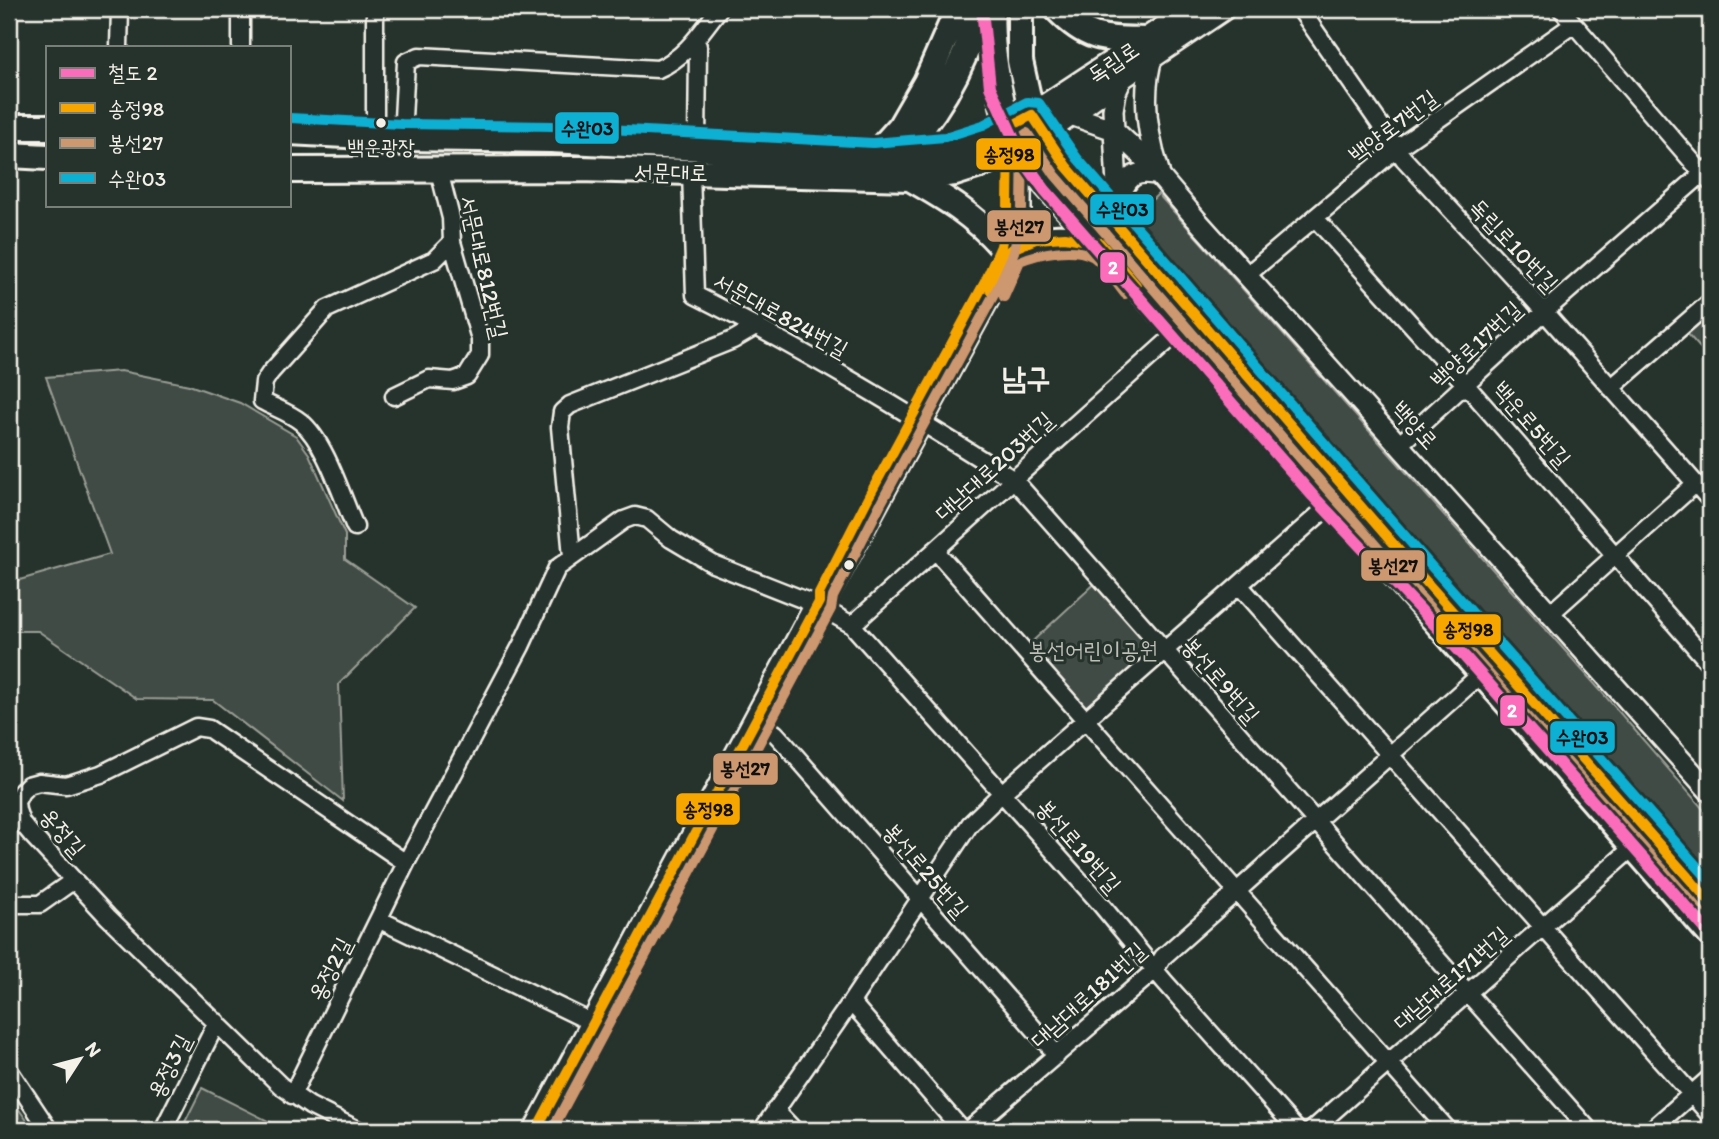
<svg xmlns="http://www.w3.org/2000/svg" width="1719" height="1139" font-family="Itim,'Poor Story',sans-serif">
<rect width="100%" height="100%" fill="#26332d"/>
<filter id="ink" filterUnits="userSpaceOnUse"><feTurbulence type="fractalNoise" baseFrequency=".0143" numOctaves="2"/><feDisplacementMap in="SourceGraphic" scale="14" xChannelSelector="R" yChannelSelector="G"/><feConvolveMatrix kernelMatrix="1 2 1 2 8 2 1 2 1" color-interpolation-filters="sRGB"/></filter>
<g filter="url(#ink)">
<path fill="#414b45" stroke="#9a9e96" stroke-width="2" d="M1158,194L1600,690L1710,817V874L1134,218Z
M1710,312V359L1687,333Z
M121,371L189,385L240,403L296,436L309,454L345,535V559L415,608L339,684L343,801L213,700L137,699L38,631H9V583L110,554L46,377Z
M1101,578L1165,650L1084,720L1023,650Z
M202,1088L286,1130H181Z
M9,1096L34,1130H9Z"/>
<g fill="none" stroke-linecap="round" stroke-linejoin="round">
<g stroke="#f4f1e8" stroke-width="21">
<path id="minor" d="M1300,9L1404,159L1525,290L1710,500
M1561,9L1710,182
M1706,9L1710,14
M694,41L698,46L697,147
M119,47L120,9
M241,47V9
M375,136V9
M402,138L406,62L419,56L658,69C686,57 701,32 719,9
M691,172L695,295C805,350 910,414 1014,480L1589,1130
M1315,218L1466,385L1710,664
M1247,275L1396,149L1574,24
M1611,388L1710,302
M394,396L429,379L453,381L467,376L480,355V339L452,242L451,218L439,171
M1400,444L1544,312L1710,167
M1332,503L1239,585L1710,1115
M355,527C342,497 325,441 301,422C290,413 275,408 262,401L264,382L270,373L327,309L434,260L452,242
M935,550L1448,1130
M572,556L560,427L562,412L570,405L733,340L757,326
M1551,613L1695,484
M852,625L1178,332
M755,721L775,733L785,744L1057,1055
M9,904H40L74,880
M380,920L595,1024
M851,1002L962,1130
M9,1070L49,1130
M292,1095L406,863L521,646L557,568L624,520L635,516L647,519L671,539L713,564L817,605L852,625L1098,901L1164,981L1297,1130
M775,1110L794,1130
M163,1130L217,1022
M358,1130L310,1106L281,1086L108,917L31,834L21,822L17,810L16,802L21,792L28,785L39,782L66,785L101,774L196,727L209,729L406,863
M762,1130L851,1002L970,824L1002,793L1239,585
M969,1130L1155,970L1163,957L1481,674
M1312,1130L1639,842
M1651,1130L1710,1078"/>
</g>
<g stroke="#f4f1e8" stroke-width="24">
<path id="tertiary" d="M1153,55C1141,93 1147,134 1159,171
M1068,114L1114,130L1146,160L1196,219L1710,792
M1118,201C1127,177 1133,169 1160,175
M1119,226L1113,110L1116,92L1124,75"/>
</g>
<g stroke="#f4f1e8" stroke-width="28">
<path id="secondary" d="M1032,115L1193,9
M1043,133L1111,84L1222,9
M536,1130L817,605L825,598L994,286L1010,250L1019,212V147"/>
</g>
<g stroke="#f4f1e8" stroke-width="30">
<path id="primary" d="M992,9C989,42 999,96 1009,127C1016,146 1029,162 1040,178L1332,503L1710,934
M1020,9V61L1032,115L1066,166L1421,576L1710,902
M1057,9C1088,41 1104,39 1146,40
M9,127H47
M289,132L402,138L551,140L873,157L948,151L988,138L1023,120
M9,155L47,157
M896,155C938,117 965,62 981,9
M873,157L900,127L926,82L958,9
M289,170L580,169L910,178L955,173L980,165L1033,139
M910,178C945,198 974,215 1001,246
M1010,250C1048,234 1060,236 1100,243"/>
</g>
<use href="#minor" stroke="#26332d" stroke-width="16"/>
<use href="#tertiary" stroke="#26332d" stroke-width="19"/>
<use href="#secondary" stroke="#26332d" stroke-width="23"/>
<use href="#primary" stroke="#26332d" stroke-width="24"/>
<g stroke="#26332d" stroke-width="16">
<path id="bus-1" d="M991,291L1010,250L1036,239L1065,237L1100,243L1136,285
M536,1130L819,602V594L869,496L985,282L1001,246L1008,208L1009,127L1032,115L1066,166L1421,576L1710,902"/>
</g>
<g stroke="#26332d" stroke-width="16">
<path id="bus-2" d="M1004,297L1020,261C1039,253 1073,246 1092,256C1101,261 1118,285 1125,294
M552,1130L831,609L833,597L881,503L997,289L1014,252L1022,209L1023,136L1027,133L1055,175L1410,585L1700,911"/>
</g>
<g stroke="#26332d" stroke-width="16">
<path id="bus-3" d="M290,118L402,124L552,126L873,143L945,137L983,125L1027,102L1039,103L1077,158L1432,567L1710,881"/>
</g>
<use href="#bus-1" stroke="#f7a600" stroke-width="10"/>
<use href="#bus-2" stroke="#cd976f" stroke-width="10"/>
<use href="#bus-3" stroke="#0dafd3" stroke-width="10"/>
<g stroke="#26332d" stroke-width="18">
<path id="rail-1" d="M982,9L990,87L1024,161L1045,190L1313,496L1465,657L1710,934"/>
</g>
<use href="#rail-1" stroke="#fb6dba" stroke-width="12"/>
</g>
</g>
<g fill="#f4f1e8" stroke="#26332d" stroke-width="2.5">
<circle cx="381" cy="123" r="6"/>
<circle cx="849" cy="565" r="6"/>
</g>
<g text-anchor="middle" stroke-width="6" stroke-linejoin="round" paint-order="stroke">
<g font-size="21" fill="#f4f1e8" stroke="#26332d">
<text x="381" y="154">백운광장</text>
</g>
<g font-size="23" fill="#f4f1e8" stroke="#26332d">
<text transform="translate(1113 62) rotate(-34)" y="8">독립로</text>
<text transform="translate(1393 126) rotate(-37)" y="8">백양로7번길</text>
<text transform="translate(671 172) rotate(1)" y="8">서문대로</text>
<text transform="translate(1514 245) rotate(47)" y="8">독립로10번길</text>
<text transform="translate(484 267) rotate(77)" y="8">서문대로812번길</text>
<text transform="translate(781 315) rotate(29)" y="8">서문대로824번길</text>
<text transform="translate(1476 344) rotate(-43)" y="8">백양로17번길</text>
<text transform="translate(1532 424) rotate(49)" y="8">백운로5번길</text>
<text transform="translate(1415 425) rotate(48)" y="8">백양로</text>
<text transform="translate(994 466) rotate(-42)" y="8">대남대로203번길</text>
<text transform="translate(1221 680) rotate(49)" y="8">봉선로9번길</text>
<text transform="translate(63 832) rotate(49)" y="8">옹정길</text>
<text transform="translate(1079 846) rotate(49)" y="8">봉선로19번길</text>
<text transform="translate(926 870) rotate(49)" y="8">봉선로25번길</text>
<text transform="translate(330 969) rotate(-63)" y="8">옹정2길</text>
<text transform="translate(1451 978) rotate(-41)" y="8">대남대로171번길</text>
<text transform="translate(1088 995) rotate(-42)" y="8">대남대로181번길</text>
<text transform="translate(169 1066) rotate(-63)" y="8">용정3길</text>
</g>
<g font-size="23" fill="#bebfb7" stroke="#26332d">
<text x="1093" y="658">봉선어린이공원</text>
</g>
<g font-size="30" font-weight="bold" fill="#f4f1e8" stroke="#26332d">
<text x="1026" y="388">남구</text>
</g>
</g>
<g stroke="#26332d" stroke-width="2.5">
<rect x="554" y="111" width="66" height="34" rx="7" fill="#0dafd3"/>
<rect x="975" y="137" width="67" height="34" rx="7" fill="#f7a600"/>
<rect x="1089" y="193" width="66" height="33" rx="7" fill="#0dafd3"/>
<rect x="986" y="209" width="66" height="34" rx="7" fill="#cd976f"/>
<rect x="1099" y="251" width="27" height="33" rx="7" fill="#fb6dba"/>
<rect x="1360" y="549" width="66" height="33" rx="7" fill="#cd976f"/>
<rect x="1435" y="613" width="67" height="33" rx="7" fill="#f7a600"/>
<rect x="1499" y="694" width="27" height="33" rx="7" fill="#fb6dba"/>
<rect x="1549" y="720" width="67" height="34" rx="7" fill="#0dafd3"/>
<rect x="712" y="752" width="67" height="34" rx="7" fill="#cd976f"/>
<rect x="675" y="792" width="66" height="34" rx="7" fill="#f7a600"/>
</g>
<g font-size="19" text-anchor="middle" font-weight="bold" fill="#fff">
<text x="1113" y="274">2</text>
<text x="1512" y="717">2</text>
</g>
<g font-size="19" text-anchor="middle" font-weight="bold" fill="#111">
<text x="587" y="135">수완03</text>
<text x="1009" y="161">송정98</text>
<text x="1122" y="216">수완03</text>
<text x="1019" y="233">봉선27</text>
<text x="1393" y="572">봉선27</text>
<text x="1468" y="636">송정98</text>
<text x="1582" y="744">수완03</text>
<text x="745" y="775">봉선27</text>
<text x="708" y="816">송정98</text>
</g>
<rect width="1719" height="1139" fill="none" stroke="#26332d" stroke-width="35"/>
<rect x="18" y="18" width="1684" height="1104" fill="none" stroke="#f4f1e8" stroke-width="2.5" filter="url(#ink)"/>
<rect x="46" y="46" width="245" height="161" fill="#26332d" stroke="#787f78" stroke-width="2"/>
<rect x="60" y="68" width="35" height="10" fill="#fb6dba" stroke="#787f78" stroke-width="2"/>
<text x="108" y="80" font-size="21" fill="#f4f1e8">철도 2</text>
<rect x="60" y="103" width="35" height="10" fill="#f7a600" stroke="#787f78" stroke-width="2"/>
<text x="108" y="116" font-size="21" fill="#f4f1e8">송정98</text>
<rect x="60" y="138" width="35" height="10" fill="#cd976f" stroke="#787f78" stroke-width="2"/>
<text x="108" y="150" font-size="21" fill="#f4f1e8">봉선27</text>
<rect x="60" y="173" width="35" height="10" fill="#0dafd3" stroke="#787f78" stroke-width="2"/>
<text x="108" y="186" font-size="21" fill="#f4f1e8">수완03</text>
<g transform="translate(80 1059) rotate(54)" stroke="#26332d" stroke-width="5" paint-order="stroke">
<path d="M0-5L12 26L0 18L-12 26Z" fill="#f4f1e8"/>
<text y="-10" font-size="19" font-weight="bold" text-anchor="middle" fill="#f4f1e8">N</text>
</g>
</svg>
